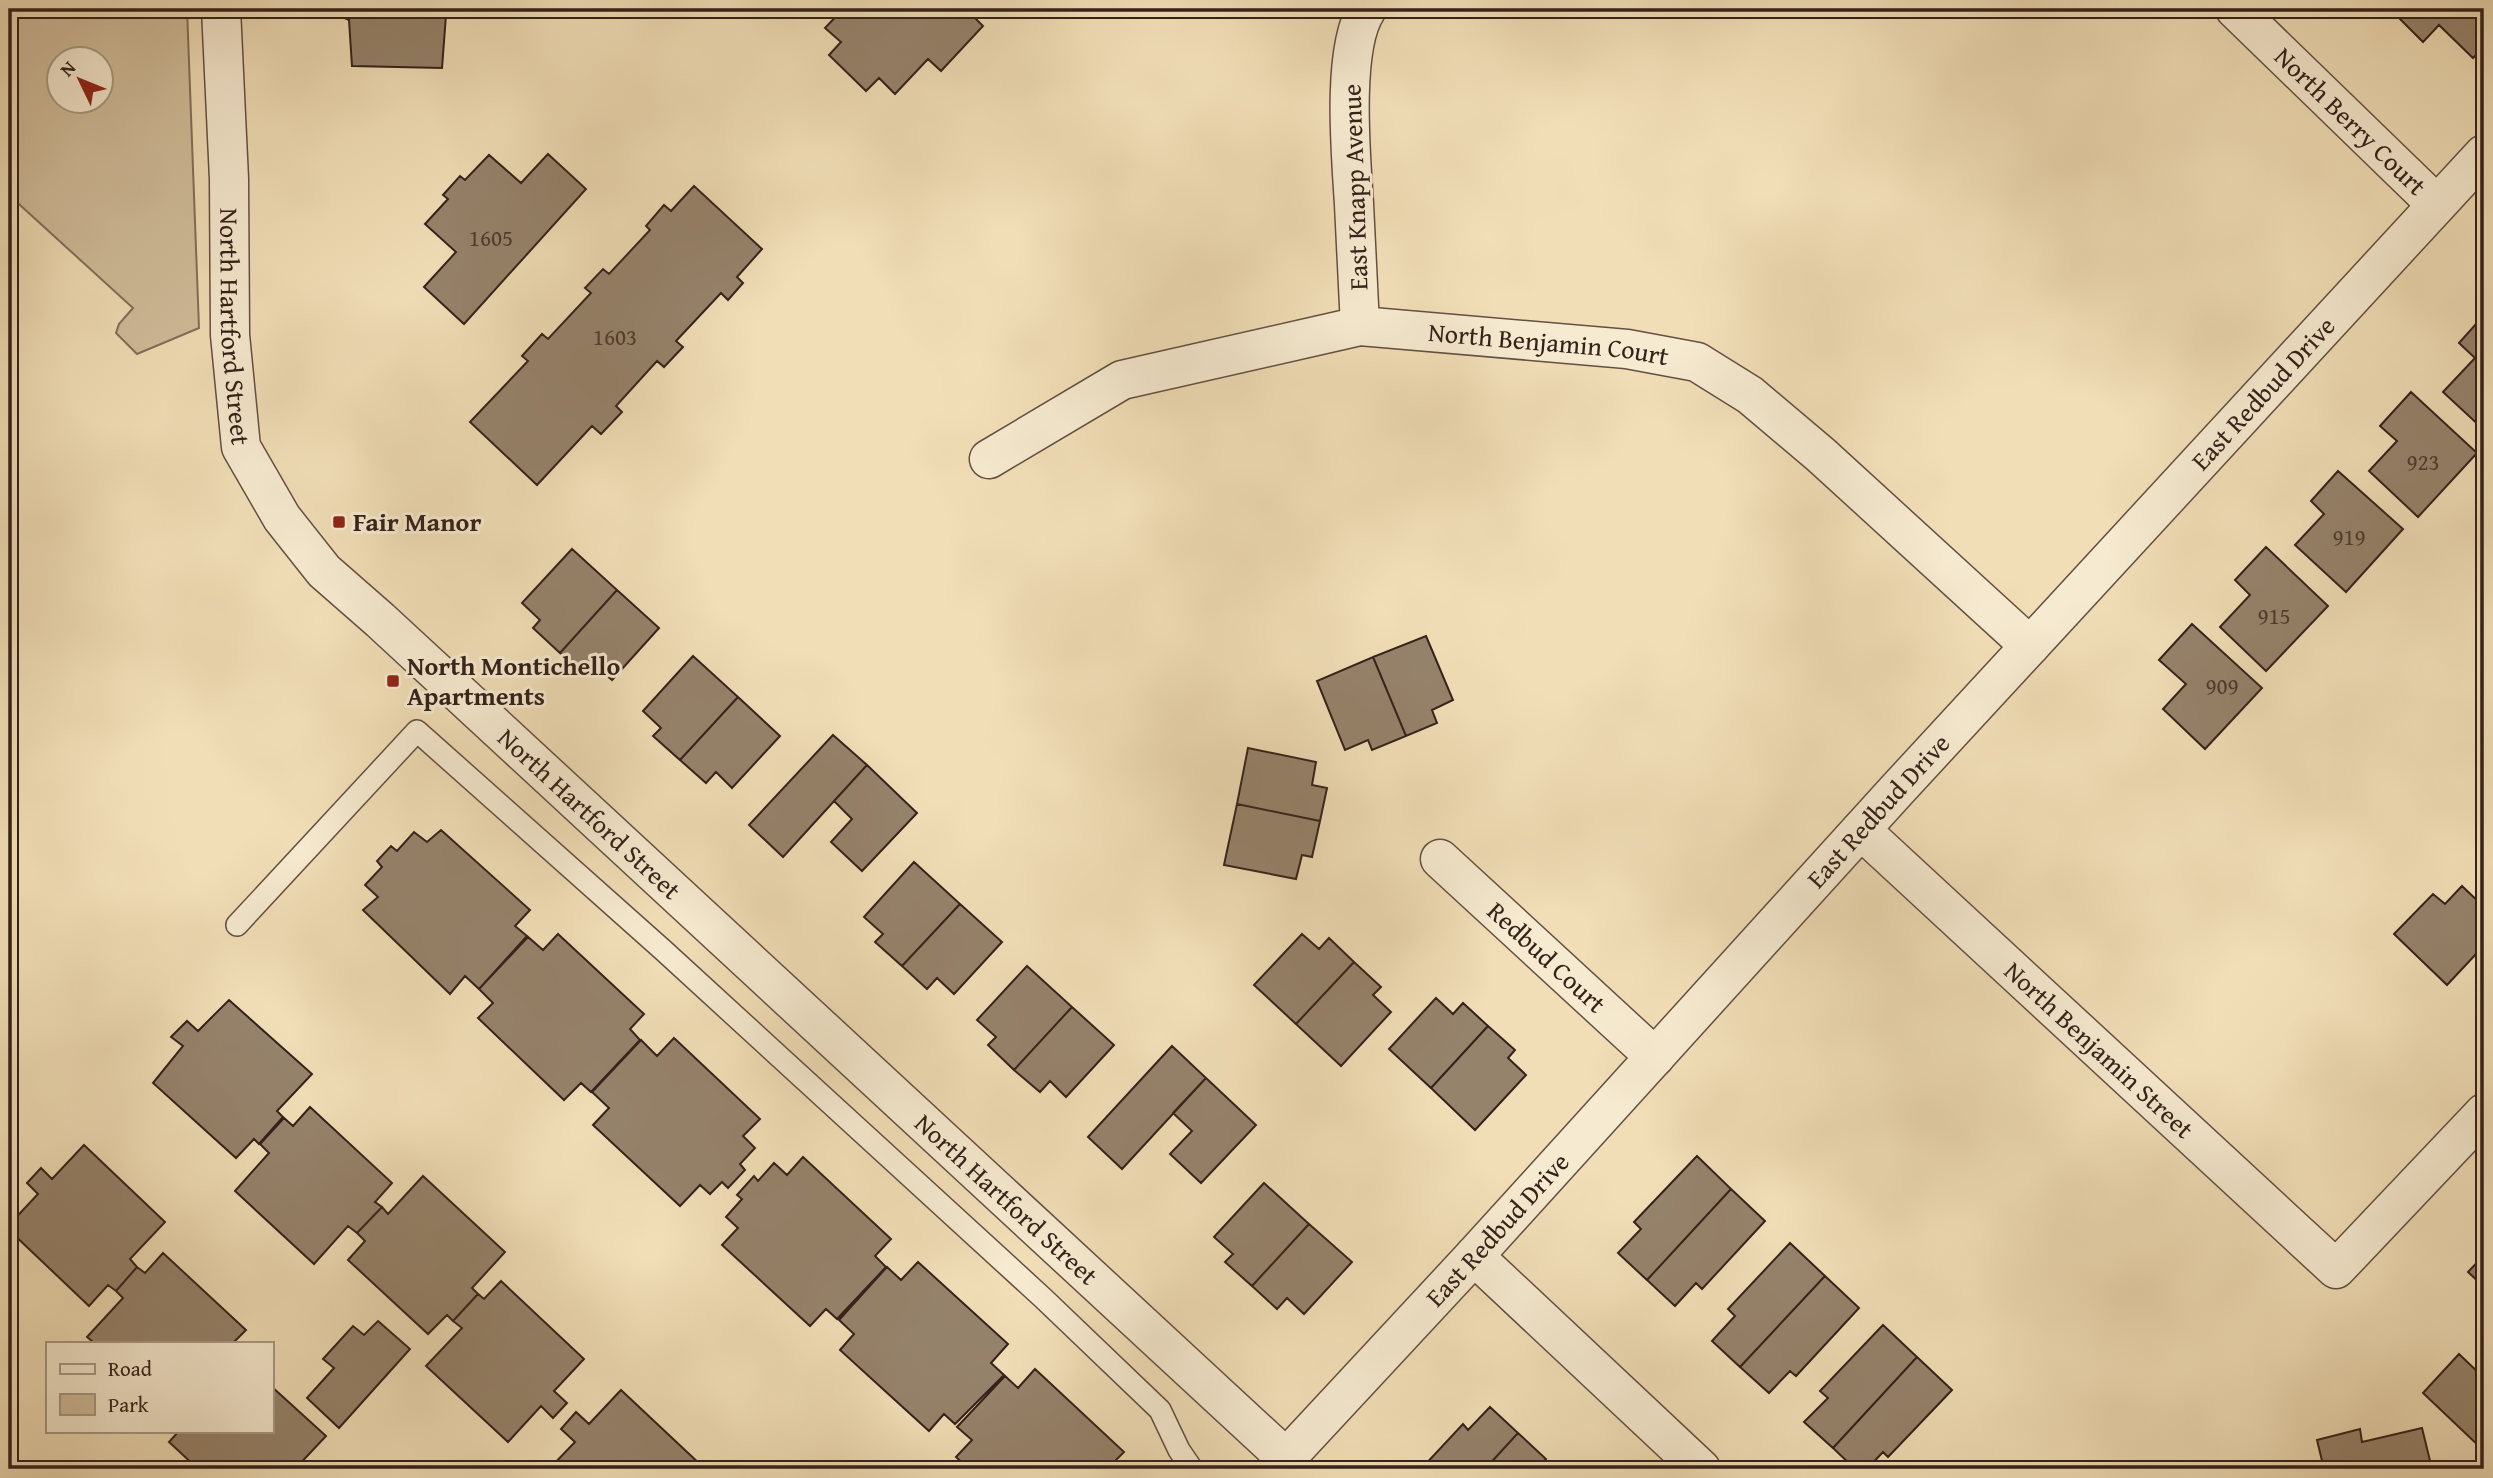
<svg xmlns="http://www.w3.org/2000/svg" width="2493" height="1478" font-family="'Gentium Book Plus',serif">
<rect width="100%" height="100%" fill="#f1deb7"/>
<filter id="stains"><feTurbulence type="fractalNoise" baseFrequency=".00286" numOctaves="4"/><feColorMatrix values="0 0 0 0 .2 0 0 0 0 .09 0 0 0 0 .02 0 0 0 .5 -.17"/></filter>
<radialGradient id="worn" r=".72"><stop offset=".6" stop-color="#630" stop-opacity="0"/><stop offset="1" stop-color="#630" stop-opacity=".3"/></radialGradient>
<path fill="#d1be9c" stroke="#82705b" stroke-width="2" fill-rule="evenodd" d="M9,9H187L199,328L137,354L116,333L119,324L133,308L9,195ZM60,60H102V102H60Z"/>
<path fill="#96836c" stroke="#34211a" stroke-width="2" d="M341,9H457L456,13L446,15L442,68L352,66L349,20L340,16Z
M843,9H978L972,15L983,26L941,71L928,59L895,94L879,78L866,91L829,55L841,42L825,28Z
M2392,9H2484V47L2473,58L2439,25L2423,42L2391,10Z
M548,154L586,189L464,324L424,287L456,252L425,224L448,199L443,195L460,176L465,180L489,155L521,183Z
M694,186L762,249L737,277L743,283L728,300L721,293L676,341L683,347L664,367L657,361L616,406L622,412L601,434L592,426L537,485L470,422L528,361L522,356L542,334L548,339L591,293L585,288L603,269L609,274L650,230L646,226L664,205L671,211Z
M2484,315V430L2443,392L2475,358L2459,343Z
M2411,392L2477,453L2418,517L2369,471L2397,441L2380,426Z
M2338,471L2403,529L2346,592L2295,545L2324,514L2311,501Z
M2266,547L2328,606L2266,671L2220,627L2250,595L2235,580Z
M572,549L617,590L560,653L533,628L540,620L522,603Z
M617,590L659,628L612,680L595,665L585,676L560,653Z
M2192,624L2262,688L2205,749L2163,709L2186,684L2159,660Z
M1426,636L1453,700L1432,710L1437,723L1406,736L1373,657Z
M693,656L738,697L680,760L653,736L661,728L643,711Z
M1373,657L1406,736L1372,750L1368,740L1345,750L1317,681Z
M738,697L780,736L732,788L716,772L706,783L680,760Z
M833,735L867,765L783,857L749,825Z
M1248,748L1316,762L1312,785L1327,788L1320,821L1237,804Z
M867,765L917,813L862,871L831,842L852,819L834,801Z
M1237,804L1320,821L1312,857L1302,855L1296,879L1224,865Z
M441,830L530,910L515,926L527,936L479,989L465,976L450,994L363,910L378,897L365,885L382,867L377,861L391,846L397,851L414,832L427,842Z
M914,862L960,904L902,966L875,942L883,934L864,917Z
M2462,886L2484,907V960L2477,953L2447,985L2394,934L2433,894L2445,904Z
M960,904L1002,942L954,994L937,978L927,989L902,966Z
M558,934L644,1014L630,1029L640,1040L591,1092L581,1083L564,1100L478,1018L493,1003L479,989L528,937L543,950Z
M1302,934L1319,949L1329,938L1354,962L1296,1024L1254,985Z
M1354,962L1381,987L1373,995L1391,1012L1341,1066L1296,1024Z
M1027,966L1072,1007L1014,1070L988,1045L996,1037L977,1020Z
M1436,998L1453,1014L1463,1003L1488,1026L1431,1088L1389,1049Z
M229,1000L312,1074L277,1111L283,1117L259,1144L254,1139L236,1158L153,1083L183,1046L171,1037L187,1021L198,1031Z
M1072,1007L1114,1045L1066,1097L1050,1081L1040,1092L1014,1070Z
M1488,1026L1515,1050L1508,1058L1526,1075L1475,1130L1431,1088Z
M674,1038L760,1119L743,1136L755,1148L740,1164L745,1170L728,1188L722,1182L710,1194L700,1185L680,1206L593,1125L609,1108L592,1092L641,1040L657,1056Z
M1172,1046L1206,1078L1122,1169L1088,1137Z
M1206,1078L1256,1125L1201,1183L1170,1154L1192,1131L1173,1113Z
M310,1107L392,1183L375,1202L382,1207L357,1233L348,1226L314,1264L235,1191L269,1153L260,1144L284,1118L293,1126Z
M84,1145L165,1222L130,1259L137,1267L116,1291L108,1285L89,1306L9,1230V1225L38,1194L27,1183L41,1168L52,1179Z
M1697,1156L1731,1189L1647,1280L1618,1253L1641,1229L1634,1222Z
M803,1157L891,1239L875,1256L886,1267L837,1319L826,1309L810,1326L722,1245L738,1228L726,1217L742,1199L737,1195L754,1176L758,1181L774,1163L787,1175Z
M423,1176L505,1252L472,1288L478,1294L453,1321L447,1315L428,1334L348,1260L365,1241L357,1233L382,1207L388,1214Z
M1264,1183L1309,1224L1252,1286L1225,1262L1233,1254L1214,1237Z
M1731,1189L1765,1221L1702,1289L1696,1283L1675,1306L1647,1280Z
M1309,1224L1352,1262L1304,1314L1287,1298L1277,1309L1252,1286Z
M1790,1243L1825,1276L1740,1367L1712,1341L1735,1316L1728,1309Z
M163,1253L246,1330L233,1343H94L87,1337L123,1298L116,1291L137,1267L145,1273Z
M2484,1255V1287L2468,1272Z
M918,1262L1008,1344L991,1363L1004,1375L955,1424L944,1414L929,1431L840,1350L854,1334L839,1320L887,1267L901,1280Z
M1825,1276L1859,1308L1796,1376L1790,1371L1769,1393L1740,1367Z
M501,1281L584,1359L554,1391L567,1403L553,1418L541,1406L508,1442L426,1366L462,1328L453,1321L478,1294L484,1299Z
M378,1321L410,1349L339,1428L307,1398L334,1368L323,1359L353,1326L364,1335Z
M1883,1325L1917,1357L1833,1448L1804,1422L1828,1398L1820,1391Z
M2459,1354L2484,1378V1451L2423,1393Z
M1917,1357L1952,1390L1888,1457L1883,1452L1867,1469H1855L1833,1448Z
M1035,1369L1124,1452L1110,1466L1114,1469H969L956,1457L972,1440L957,1427L1005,1376L1018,1388Z
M271,1386L326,1436L295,1469H198L169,1442L179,1431H271Z
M621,1390L703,1467L702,1469H549L575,1442L561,1429L576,1412L589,1424Z
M1490,1407L1518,1433L1485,1469H1421L1463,1424L1468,1430Z
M2422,1428L2432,1469H2324L2317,1440L2360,1429L2362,1442Z
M1518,1433L1546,1459L1537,1469H1485Z"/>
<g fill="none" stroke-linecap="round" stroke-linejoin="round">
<g stroke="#635041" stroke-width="24">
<path id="lane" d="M237,925L417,731L663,950L1043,1298L1160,1410L1179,1450L1192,1469"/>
</g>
<g stroke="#635041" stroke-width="41">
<g id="street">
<path id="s1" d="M221,9L229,179L230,335L241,447L282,518L324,571L380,620L1286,1458"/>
<path id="s2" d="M2235,9L2436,204"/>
<path d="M1360,326C1358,285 1356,244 1354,204C1351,156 1341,48 1367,9"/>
<path id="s3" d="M989,459L1122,380L1360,326L1627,349L1697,362L1750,395L1821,455L2030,646"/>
<path id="s4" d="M1861,830L2336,1269L2484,1113"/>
<path id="s5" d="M1440,859L1655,1057"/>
<path d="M1474,1256L1701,1469"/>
<path id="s6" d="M1276,1469L1474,1256L1896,791L2484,154"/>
</g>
</g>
<use href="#lane" stroke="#f6ead0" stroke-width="21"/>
<use href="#street" stroke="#f6ead0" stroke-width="38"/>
</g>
<g fill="#8f2418" stroke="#f6ead0" stroke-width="2.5">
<rect x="332" y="515" width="14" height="14" rx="3.5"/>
<rect x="386" y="674" width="14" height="14" rx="3.5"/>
</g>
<g text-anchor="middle" stroke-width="6" stroke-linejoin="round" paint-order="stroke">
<g font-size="23" fill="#4c3a2e">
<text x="491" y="246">1605</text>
<text x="615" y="345">1603</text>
<text x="2423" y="470">923</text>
<text x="2349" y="545">919</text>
<text x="2274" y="624">915</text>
<text x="2222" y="694">909</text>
</g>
<g font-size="26" fill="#34211a" stroke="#f6ead0">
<text dy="9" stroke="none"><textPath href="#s2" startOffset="161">North Berry Court</textPath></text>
<text transform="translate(1355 187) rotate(-92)" y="9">East Knapp Avenue</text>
<text dy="9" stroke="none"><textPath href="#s1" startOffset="318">North Hartford Street</textPath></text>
<text dy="9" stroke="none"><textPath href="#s3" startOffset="588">North Benjamin Court</textPath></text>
<text dy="9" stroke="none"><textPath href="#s6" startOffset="1460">East Redbud Drive</textPath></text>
<text dy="9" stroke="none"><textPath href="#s6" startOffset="892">East Redbud Drive</textPath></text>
<text dy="9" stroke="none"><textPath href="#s1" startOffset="948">North Hartford Street</textPath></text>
<text dy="9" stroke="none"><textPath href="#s5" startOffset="145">Redbud Court</textPath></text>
<text dy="9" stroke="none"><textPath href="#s4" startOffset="324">North Benjamin Street</textPath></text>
<text dy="9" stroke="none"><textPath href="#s1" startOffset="1516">North Hartford Street</textPath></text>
<text dy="9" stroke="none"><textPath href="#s6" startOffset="326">East Redbud Drive</textPath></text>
</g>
<g font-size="26" font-weight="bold" fill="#34211a" stroke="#f6ead0" text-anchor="start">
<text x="353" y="531">Fair Manor</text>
<text x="407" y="675">North Montichello<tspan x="407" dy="30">Apartments</tspan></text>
</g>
</g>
<rect width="2493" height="1478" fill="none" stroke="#f1deb7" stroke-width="35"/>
<rect x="10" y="10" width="2472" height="1457" fill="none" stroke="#34211a" stroke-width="3.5"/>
<rect x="18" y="18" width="2458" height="1443" fill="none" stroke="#34211a" stroke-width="2"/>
<rect x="46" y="1342" width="228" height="91" fill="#f6ead0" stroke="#a89a87" stroke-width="2"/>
<rect x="60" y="1364" width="35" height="10" fill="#f6ead0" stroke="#a89a87" stroke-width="2"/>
<text x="108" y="1376" font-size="21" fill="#34211a">Road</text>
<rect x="60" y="1394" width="35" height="21" fill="#d1be9c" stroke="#a89a87" stroke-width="2"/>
<text x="108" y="1412" font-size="21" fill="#34211a">Park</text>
<g transform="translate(80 80) rotate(313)"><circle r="33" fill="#f6ead0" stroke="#a89a87" stroke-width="2"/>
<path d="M0-5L12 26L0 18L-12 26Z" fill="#8f2418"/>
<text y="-10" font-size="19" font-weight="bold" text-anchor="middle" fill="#34211a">N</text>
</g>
<rect width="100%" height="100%" filter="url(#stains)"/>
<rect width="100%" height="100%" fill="url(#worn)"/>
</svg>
